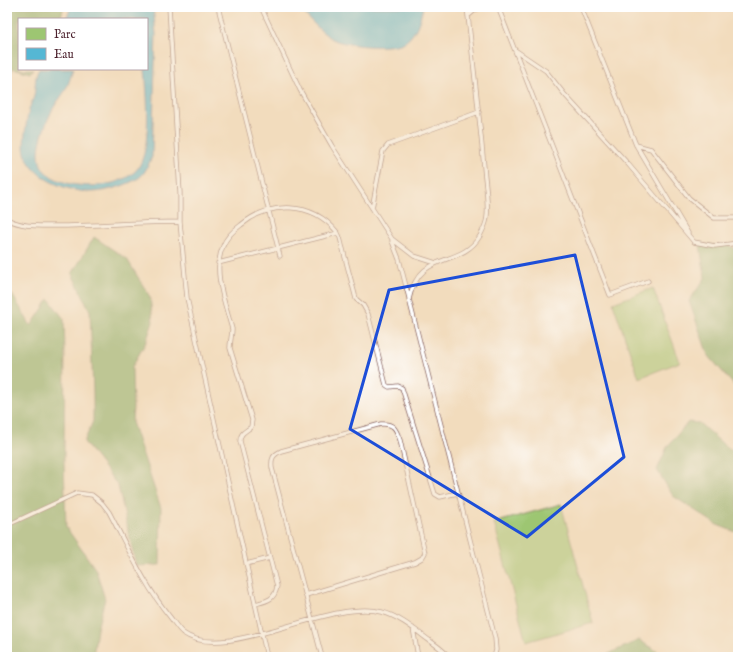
<svg xmlns="http://www.w3.org/2000/svg" width="745" height="664" font-family="'IM FELL English',serif">
<rect width="100%" height="100%" fill="#fff"/>
<filter id="ink" filterUnits="userSpaceOnUse"><feTurbulence type="fractalNoise" baseFrequency=".025" numOctaves="2"/><feDisplacementMap in="SourceGraphic" scale="8" xChannelSelector="R" yChannelSelector="G"/><feConvolveMatrix kernelMatrix="1 2 1 2 8 2 1 2 1" color-interpolation-filters="sRGB"/></filter>
<filter id="wash" filterUnits="userSpaceOnUse"><feTurbulence type="fractalNoise" baseFrequency=".012" numOctaves="4" result="noise"/><feDisplacementMap in="SourceGraphic" scale="16" xChannelSelector="R" yChannelSelector="G"/><feGaussianBlur stdDeviation="0.9" result="paint"/><feColorMatrix in="noise" values="0 0 0 0 0 0 0 0 0 0 0 0 0 0 0 0 0 1.4 0 .05"/><feComposite in="paint" operator="in"/></filter>
<g filter="url(#wash)">
<rect width="100%" height="100%" fill="#f2dcbd"/>
<path fill="#9dc672" stroke="#74724e" d="M653,288L680,362L639,378L613,303Z
M561,504L593,623L526,642L494,523Z"/>
<path fill="#7eab64" stroke="#646548" d="M7,7H64L60,19H19V69H33L30,73L13,68L7,81Z
M94,237L127,259L150,297L153,322L146,342L132,367L133,408L132,422L161,508L160,565L136,566L118,486L84,442L93,421V394L90,311L72,274Z
M700,245H728L738,250V390L708,355L689,301L705,278Z
M12,294L31,326L49,299L64,319L65,351L64,461L66,527L96,570L105,599L97,629L93,657H7V301Z
M688,422L699,423L723,444L738,455V533L717,525L673,496L657,470L667,447Z
M639,640L666,657H605L606,655Z"/>
<path fill="#55b7d4" stroke="#506b80" d="M71,7H153L156,34L152,157C148,165 145,175 137,179C123,187 101,193 86,192C62,189 32,178 25,153C22,146 27,118 29,110C30,105 33,101 34,96C36,87 34,77 39,69H73C71,76 69,83 66,89C63,95 58,100 54,107C48,117 39,141 39,153C39,161 41,169 48,174C69,191 121,190 138,168C152,148 147,93 145,69H147V19H66Z
M299,7H423C420,20 417,33 405,42C392,50 342,46 330,38C318,29 308,18 299,7Z"/>
</g>
<g filter="url(#ink)">
<g fill="none" stroke-linecap="round" stroke-linejoin="round">
<g stroke="#85615e" stroke-width="5">
<path id="service" d="M169,7L180,193V222L187,298L267,657
M218,7L280,256
M261,7L300,90L332,146L392,239L414,256L436,263
M467,7C473,60 479,114 484,167C485,182 490,209 486,222C485,226 482,232 480,236C460,269 420,249 409,299L495,638L496,650L494,657
M498,7L610,295L648,281
M581,7L636,145L688,233
M468,16L475,10L482,7
M515,50L546,71L565,95L628,164L694,242L715,246L738,243
M636,145L651,149L689,198L714,218H736L738,216
M372,208L383,151L388,145L479,112
M7,219C22,227 38,226 55,226C97,226 138,222 180,222
M392,241L399,259L409,298
M218,263L338,233
M7,524L12,523L77,493L92,495L102,503L109,512C128,548 144,585 170,617C174,622 178,629 183,633C226,664 328,598 382,612C398,616 413,628 426,638C434,644 443,649 449,657
M246,564L270,558
M306,595L415,562L422,558L425,553L400,440C396,429 394,423 381,424L281,451C273,455 271,458 272,468L322,657
M255,604C267,601 275,600 277,586L240,441C240,433 245,432 251,427L252,420L230,348C230,341 232,336 232,329C225,303 212,271 223,246C226,238 234,230 241,225C270,201 312,201 337,232C341,236 341,244 343,249C347,266 352,283 356,299L363,305L368,314L386,385L389,387L398,386L402,388L435,494L440,497L458,493
M413,628L418,657"/>
</g>
<use href="#service" stroke="#fff" stroke-width="3.5"/>
</g>
</g>
<path d="M0 0H745V664H0ZM575,255L624,457L527,537L350,429L389,290Z" fill="#f2dcbd" fill-opacity=".55" fill-rule="evenodd"/>
<path fill="none" stroke="#1d4ed8" stroke-width="3" stroke-linejoin="round" d="M575,255L624,457L527,537L350,429L389,290Z"/>
<rect width="745" height="664" fill="none" stroke="#fff" stroke-width="24"/>
<rect x="18" y="18" width="130" height="52" fill="#ffffff" stroke="#b7a5aa"/>
<rect x="26" y="28" width="20" height="12" fill="#9dc672" stroke="#b7a5aa"/>
<text x="54" y="38" font-size="12" fill="#4a1f2b">Parc</text>
<rect x="26" y="48" width="20" height="12" fill="#55b7d4" stroke="#b7a5aa"/>
<text x="54" y="58" font-size="12" fill="#4a1f2b">Eau</text>
</svg>
